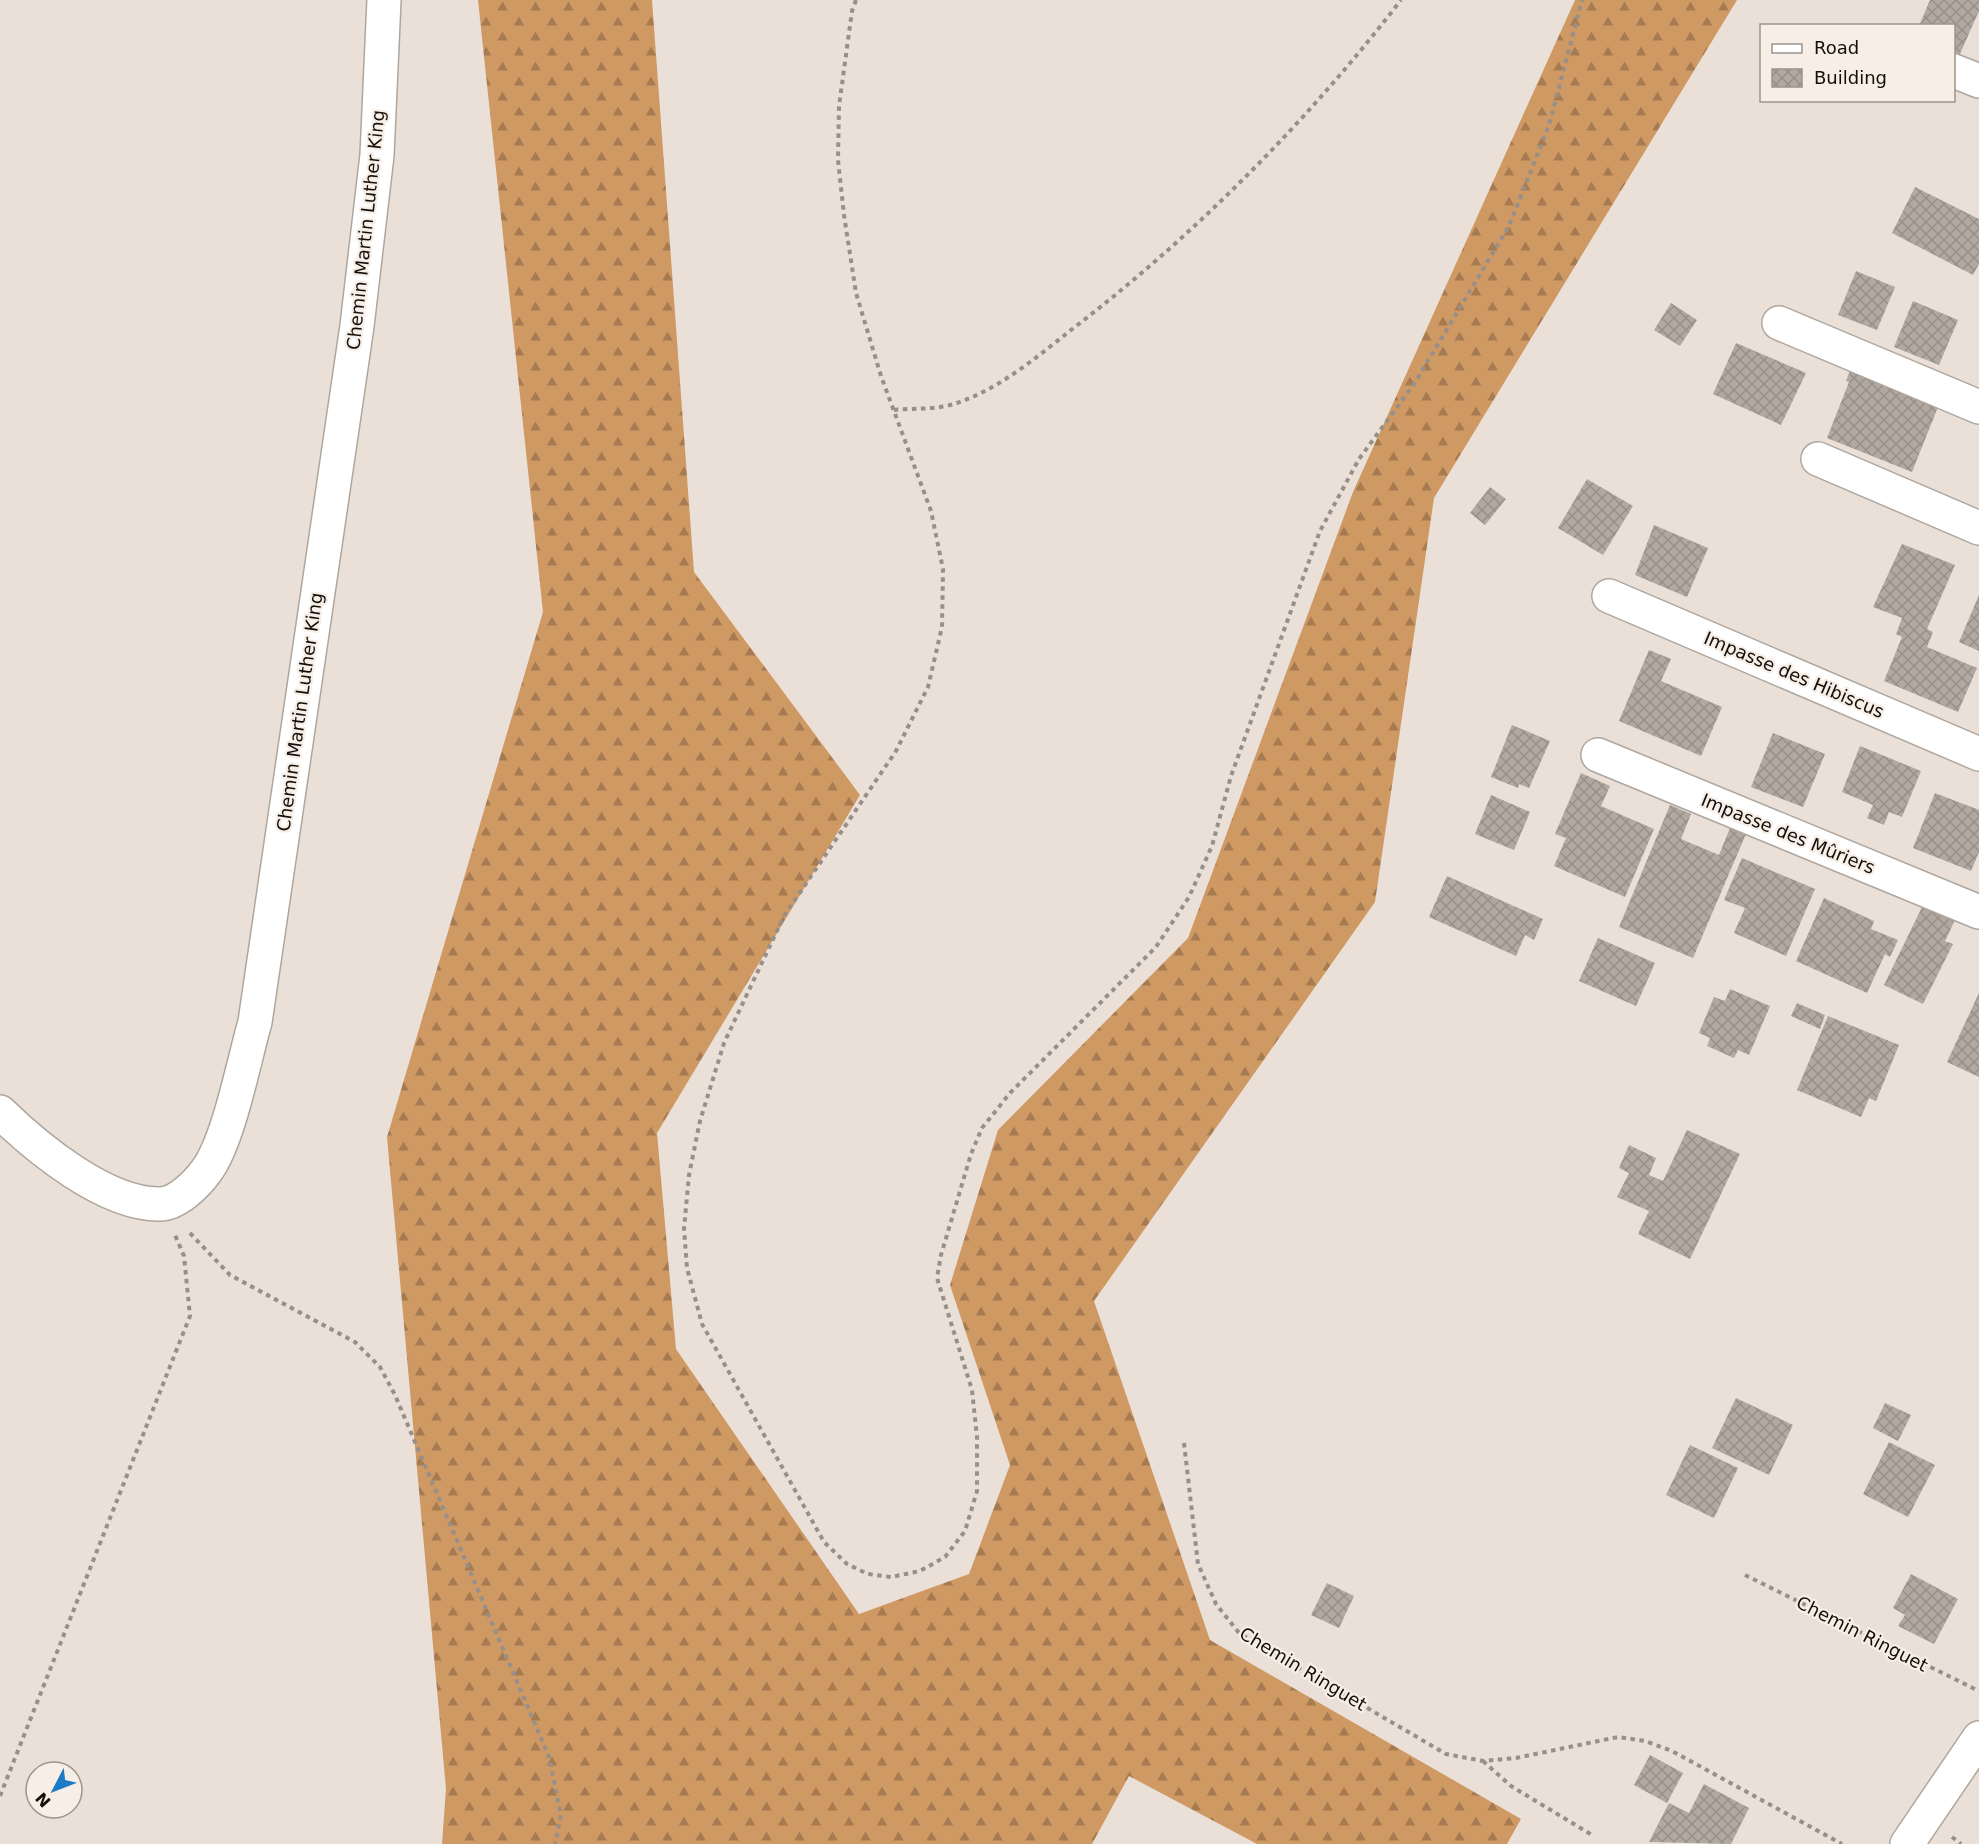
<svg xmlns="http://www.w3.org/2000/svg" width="1979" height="1844" font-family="'DejaVu Sans',sans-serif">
<defs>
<pattern id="forest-firs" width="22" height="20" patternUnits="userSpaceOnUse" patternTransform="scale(1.5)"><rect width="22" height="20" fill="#cf9964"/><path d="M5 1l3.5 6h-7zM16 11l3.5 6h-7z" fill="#a77b51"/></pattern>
<pattern id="building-cross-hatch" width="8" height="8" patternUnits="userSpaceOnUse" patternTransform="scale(1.5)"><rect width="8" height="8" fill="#b1a8a0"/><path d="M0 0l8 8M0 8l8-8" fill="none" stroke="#978f89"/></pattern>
</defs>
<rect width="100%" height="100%" fill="#eae0d8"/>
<path fill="url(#forest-firs)" d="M478,0H652L694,572L860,795L657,1133L676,1349L859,1614L969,1574L1010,1465L950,1285L998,1130L1188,938L1353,492L1575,0H1737L1434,498L1375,902L1094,1301L1210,1640L1521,1819L1507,1844H1257L1129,1776L1092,1844H442L446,1789L387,1137L543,612Z"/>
<path fill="url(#building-cross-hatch)" d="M1930,0H1979V11L1959,56L1954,54V26H1919Z
M1915,187L1979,219V264L1973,275L1892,233Z
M1856,271L1895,287L1877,330L1838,315Z
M1913,301L1958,320L1939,365L1894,347Z
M1671,303L1697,320L1680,346L1654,330Z
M1736,343L1806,373L1781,425L1713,394Z
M1852,365L1940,402L1912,472L1827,438L1849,382L1846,381Z
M1587,479L1633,506L1603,555L1558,528Z
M1490,487L1506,499L1485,525L1470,513Z
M1654,525L1708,548L1687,597L1635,575Z
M1902,544L1955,565L1927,629L1933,632L1927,647L1977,668L1958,712L1884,681L1902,637L1896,634L1902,618L1873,607Z
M1979,595V651L1959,642Z
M1649,650L1671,659L1661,681L1722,707L1701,756L1619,721Z
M1512,725L1550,741L1529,788L1519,784L1518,788L1491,777Z
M1773,733L1825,754L1803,807L1751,787Z
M1860,746L1921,771L1902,817L1889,812L1884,825L1867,818L1873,805L1842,792Z
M1581,773L1610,786L1601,806L1654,829L1625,897L1554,866L1566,838L1555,834Z
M1935,793L1979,810V852L1971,871L1913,848Z
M1491,795L1530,812L1514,850L1475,834Z
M1670,805L1691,814L1681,839L1719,855L1730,828L1746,834L1693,958L1619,927Z
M1742,858L1815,889L1786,956L1734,933L1745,908L1724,900Z
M1447,876L1543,919L1534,940L1525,935L1516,956L1429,917Z
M1824,898L1874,921L1871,929L1898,940L1890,957L1885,954L1867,993L1796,961Z
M1924,903L1956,918L1945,941L1953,944L1923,1004L1884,985Z
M1598,938L1655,963L1636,1006L1579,981Z
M1730,989L1770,1006L1749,1055L1738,1050L1734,1058L1707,1046L1710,1038L1699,1033L1714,997L1725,1001Z
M1979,993V1077L1947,1062Z
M1797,1003L1825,1015L1820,1029L1791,1016Z
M1828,1016L1899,1045L1876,1101L1869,1098L1861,1117L1797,1090Z
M1687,1130L1740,1154L1690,1259L1638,1234L1649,1211L1617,1197L1629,1173L1619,1168L1629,1145L1656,1158L1649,1175L1663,1181Z
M1736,1398L1793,1425L1769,1475L1712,1448Z
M1885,1403L1911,1415L1898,1441L1873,1428Z
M1889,1442L1935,1465L1908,1517L1863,1494Z
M1690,1445L1738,1468L1714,1518L1666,1495Z
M1911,1574L1958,1599L1934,1644L1898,1626L1905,1615L1893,1608Z
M1327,1583L1354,1596L1339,1628L1311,1615Z
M1650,1755L1683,1773L1667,1803L1634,1785Z
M1704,1784L1749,1808L1731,1844L1649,1842L1669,1803L1689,1813Z"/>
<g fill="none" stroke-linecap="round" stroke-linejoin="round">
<g stroke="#afa69e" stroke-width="36">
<path id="street" d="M1954,71L1979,81
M1779,323L1979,407
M1818,459L1979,528
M1609,596L1979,754
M1598,755L1979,912
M1907,1844L1979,1738"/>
</g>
<g stroke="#afa69e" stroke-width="36">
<path id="secondary" d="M0,1112C37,1148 106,1205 160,1204C177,1204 197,1184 207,1170C229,1140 244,1060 255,1022L357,326L377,155L384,0"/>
</g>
<path stroke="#978f89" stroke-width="4" stroke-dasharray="4.5 4.5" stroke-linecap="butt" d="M856,0L852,11L839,106L838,160L844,215L856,293L881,376L931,511L943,569L942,627L928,687L896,751L784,916L724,1043L700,1121L689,1175L684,1229L687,1268L702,1324L824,1542L847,1564L868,1574L891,1577L920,1571L945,1557L965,1531L977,1491V1437L972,1390L937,1278L941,1255L971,1154L982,1128L1010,1093L1156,947L1189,897L1212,846L1231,776L1320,531L1359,459L1414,384L1509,226L1549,125L1582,0
M894,410C913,408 938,410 957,403C999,389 1037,357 1071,330C1195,235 1306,123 1401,0
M190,1233L230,1275L355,1342L380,1367L395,1395L549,1757L561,1815L555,1844
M1184,1443L1198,1564L1216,1604L1239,1633L1446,1754L1483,1761L1516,1758L1618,1737L1645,1741L1672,1751L1842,1844
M1745,1575L1979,1691
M1483,1761L1511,1786L1592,1835
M0,1796L190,1316L184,1256L175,1235
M1952,1837L1961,1844"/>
<use href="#street" stroke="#fff" stroke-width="33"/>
<use href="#secondary" stroke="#fff" stroke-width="33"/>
</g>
<g text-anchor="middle" stroke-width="4.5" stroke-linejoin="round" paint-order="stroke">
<g font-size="18" fill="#120f0c" stroke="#f7eee5">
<text transform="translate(366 230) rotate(-84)" y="6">Chemin Martin Luther King</text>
<text transform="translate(1794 675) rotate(23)" y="6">Impasse des Hibiscus</text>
<text transform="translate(300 712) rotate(-82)" y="6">Chemin Martin Luther King</text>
<text transform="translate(1788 834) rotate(22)" y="6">Impasse des Mûriers</text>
<text transform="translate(1862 1634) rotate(27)" y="6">Chemin Ringuet</text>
<text transform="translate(1303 1669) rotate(31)" y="6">Chemin Ringuet</text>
</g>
</g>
<rect x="1760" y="24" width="195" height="78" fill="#f7eee5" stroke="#9b958e" stroke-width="1.5"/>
<rect x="1772" y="44" width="30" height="9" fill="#ffffff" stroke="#9b958e" stroke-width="1.5"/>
<text x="1814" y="54" font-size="18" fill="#120f0c">Road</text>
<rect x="1772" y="69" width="30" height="18" fill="url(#building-cross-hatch)" stroke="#9b958e" stroke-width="1.5"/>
<text x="1814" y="84" font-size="18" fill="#120f0c">Building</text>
<g transform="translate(54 1790) rotate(228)"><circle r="28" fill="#f7eee5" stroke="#9b958e" stroke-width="1.5"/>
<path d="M0-4.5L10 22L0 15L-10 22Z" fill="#1a7bc7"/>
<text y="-9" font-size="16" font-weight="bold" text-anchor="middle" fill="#120f0c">N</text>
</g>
</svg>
